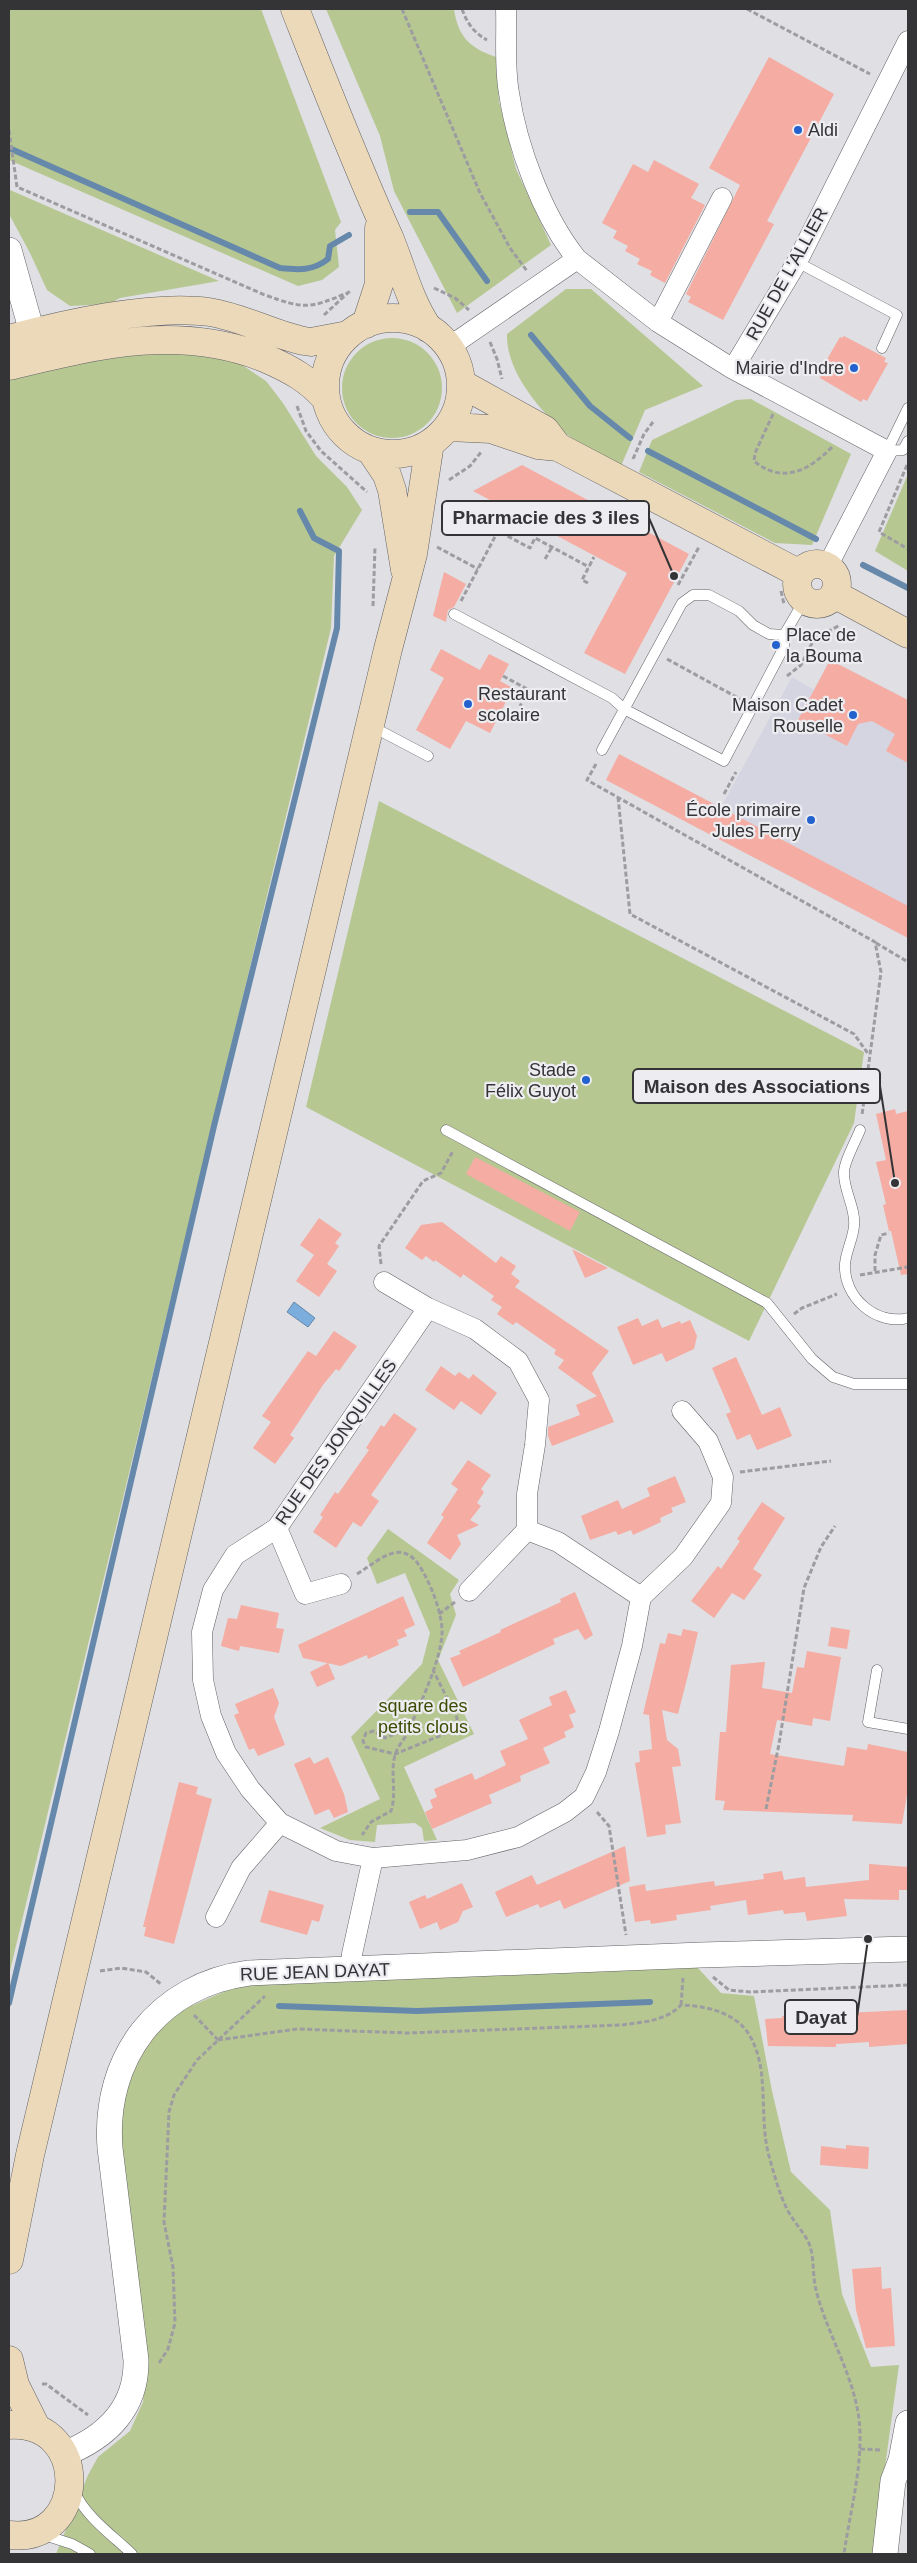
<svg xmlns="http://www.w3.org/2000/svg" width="917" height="2563" font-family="Arial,sans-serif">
<rect width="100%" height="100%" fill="#dfdfe4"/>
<path fill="#d4d5e1" d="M830,660L895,693L901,703L908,707V938L707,833L792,677L814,690Z"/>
<path fill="#b6c792" d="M9,9H261L341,222L335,230L339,267L322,280L298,286L9,160Z
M326,9H454C458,37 470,48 496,57L499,101L516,169L551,245L457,313L394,191L380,136Z
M9,190H10L219,281L120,298L109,304L70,306L47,290L30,253L9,214Z
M566,289H591L703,386L645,410L621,466C603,455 580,446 564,432C538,408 506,371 507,334Z
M342 388a50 50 0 1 1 100 0a50 50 0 1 1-100 0Z
M157,351L201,353L236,361L266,381L283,403L316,456L347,487L362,510L334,556L331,628L9,1975V376L89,359Z
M751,399L851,454L812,545L775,543L639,472L652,440L736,400Z
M908,474V571L875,551Z
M379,801L864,1052L854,1123L749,1341L306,1107Z
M388,1529L459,1580L450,1594L456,1615L438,1660L474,1734L404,1767L437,1840L424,1841L422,1828L415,1823L377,1825L375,1842L350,1840L320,1828L380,1799L351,1737L422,1664L430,1633L405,1573L377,1584L367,1558Z
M697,1967L721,1993L754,1996L772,2091L791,2172L830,2210L842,2294L871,2367L899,2365L873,2554H56L88,2475L98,2457L130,2431L143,2402L147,2364L118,2140L124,2088L144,2045L177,2012L242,1984Z"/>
<path fill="#7baddd" stroke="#6689ab" d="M294,1302L315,1318L308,1327L287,1312Z"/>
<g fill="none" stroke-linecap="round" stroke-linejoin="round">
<path stroke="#6689ab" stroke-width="6" d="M9,148L280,268C299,270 313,271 328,259L330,246L349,235
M410,212H438L487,281
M531,335L590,406L630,438
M648,451L816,539
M863,565L908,588
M9,2003L214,1126L337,628L339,551L314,538L300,511
M279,2006L417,2011L650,2002"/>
</g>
<path fill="#f5aca2" d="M769,57L834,94L767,221L774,224L723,320L688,302L691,297L686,294L740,185L709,168Z
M654,160L699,184L691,198L705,205L665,283L650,275L652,271L637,264L640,259L625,251L628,246L613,238L617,231L602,223L633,164L648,172Z
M844,336L886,358L884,362L888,363L867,401L863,399L861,402L820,378L821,375L819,373L840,337L842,338Z
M522,465L689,554L625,674L584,653L627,573L473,491Z
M444,572L466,584L454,607L448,610L446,622L433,616Z
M441,649L480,670L489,654L509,664L500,681L513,688L490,733L466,721L450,749L416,730L444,678L430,670Z
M830,660L908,700V763L886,751L895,734L872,721L858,724L847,746L798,720Z
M619,754L908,906V938L606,780Z
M895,1109L896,1114L908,1111V1274L901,1275L891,1231H889L883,1205L886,1204L876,1162L886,1160L876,1114Z
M475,1157L580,1212L570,1231L466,1174Z
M319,1218L342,1234L335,1243L339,1246L327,1264L337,1271L319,1297L296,1281L314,1255L300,1245Z
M442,1222L496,1263L501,1256L516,1266L511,1274L520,1281L515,1287L609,1351L592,1373L614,1422L552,1446L548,1436V1427L580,1415L576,1405L597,1396L558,1368L564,1360L554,1354L556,1350L516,1322L513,1325L497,1314L502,1307L491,1300L494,1296L463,1274L461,1278L435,1260L434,1262L426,1256L422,1260L405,1248L421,1225Z
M572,1249L608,1268L585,1278Z
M638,1318L642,1326L658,1319L662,1328L680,1321L681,1324L690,1320L697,1336L694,1349L666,1362L662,1353L633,1365L617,1327Z
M334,1331L357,1346L339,1371L336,1369L323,1385L290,1435L294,1438L275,1464L253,1448L271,1422L262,1416L308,1351L316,1356Z
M736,1357L762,1415L780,1407L792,1436L757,1450L750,1434L737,1440L726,1414L731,1412L712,1368Z
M441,1366L455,1376L459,1372L469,1379L473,1374L497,1393L481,1415L461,1401L454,1410L425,1390Z
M394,1413L417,1429L371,1495L379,1501L361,1527L353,1522L336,1548L313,1532L323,1517L320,1515L335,1492L338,1494L352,1474L369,1450L366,1448L381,1425L384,1427Z
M468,1460L491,1475L481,1489L484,1492L477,1503L481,1506L470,1520L479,1525L457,1535L461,1544L450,1560L427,1543L444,1517L441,1515L458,1489L451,1484Z
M675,1476L686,1502L671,1508L673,1512L660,1518L661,1522L633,1535L631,1530L618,1535L616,1531L590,1540L581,1516L618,1500L622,1509L650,1496L647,1488Z
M762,1502L785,1518L753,1569L762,1575L744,1600L732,1593L714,1618L691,1601L718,1566L721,1569L740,1541L737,1539Z
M575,1592L593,1635L585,1640L578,1629L553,1639L555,1644L463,1687L450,1658L461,1654L459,1651L501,1632L500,1630L561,1602L560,1599Z
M403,1596L415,1625L404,1630L407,1636L397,1640L399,1645L368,1659L367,1655L341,1666L303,1658L298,1645Z
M241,1605L279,1613L276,1628L284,1629L279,1653L240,1646L239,1651L221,1646L228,1618L237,1619Z
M831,1627L850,1630L847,1649L828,1646Z
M683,1629L698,1632L688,1675L678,1714L662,1710L667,1740L678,1749L681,1766L672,1767L681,1823L665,1825L666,1834L647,1837L635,1763L640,1762L639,1751L652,1749L649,1715L643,1714L660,1643L665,1644L668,1633L681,1636Z
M807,1651L841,1657L830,1721L813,1718L812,1726L777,1720L770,1754L844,1766L847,1747L867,1750L868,1744L908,1752V1789L902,1824L852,1821L853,1815L723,1810L725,1801L715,1800L720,1732H726L731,1665L765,1662L762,1688L792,1693L797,1667L804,1668Z
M328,1663L335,1679L317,1687L310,1672Z
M273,1688L279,1703L274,1717L285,1745L258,1756L254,1748L249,1750L234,1715L239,1713L235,1704Z
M566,1690L576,1712L569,1715L574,1727L564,1732L566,1737L543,1748L550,1763L520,1776L521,1781L489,1795L492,1803L432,1829L425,1812L433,1808L430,1800L437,1797L434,1789L472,1773L475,1780L506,1765L500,1751L528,1739L519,1720L552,1705L549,1697Z
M310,1757L314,1764L328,1757L344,1794L348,1812L334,1818L329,1809L315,1815L294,1764Z
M179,1782L198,1787L196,1794L212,1799L174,1944L144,1936L146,1927H143Z
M625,1846L630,1881L564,1909L560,1900L540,1908L538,1904L506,1917L495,1892L532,1875L537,1885Z
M869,1864L908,1867L907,1890H899V1900L844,1899L847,1916L807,1921L805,1912L784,1914L783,1910L748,1915L746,1900L710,1906L711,1910L676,1915L677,1920L651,1924L650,1920L635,1922L629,1887L645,1884L646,1891L714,1881L715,1886L764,1879L763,1874L782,1871L784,1880L805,1877L806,1887L869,1880Z
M462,1883L473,1907L463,1911L458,1922L440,1930L437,1922L420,1929L409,1902L425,1895L427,1899Z
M269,1890L324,1905L319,1922L312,1920L307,1935L260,1922Z
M908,2010V2044L869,2047V2042L836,2044V2047L768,2046L765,2019L782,2018V2016Z
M846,2145L869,2147L868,2169L820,2165L821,2146L846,2149Z
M881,2267L882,2289L891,2288L895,2346L866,2348L856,2310L852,2269Z"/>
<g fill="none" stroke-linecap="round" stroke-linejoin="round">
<g stroke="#626266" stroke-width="11">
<path id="service" d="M797,262L897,315L882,348
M908,408L887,451L903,450L908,441
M454,614L612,698L624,709L724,761L784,647V635
M371,726L428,756
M602,750L682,603L693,595H709L739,611L753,625L769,634L784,635L805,599
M446,1130L767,1303L812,1359L833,1377L854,1384H908
M860,1130C856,1141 843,1163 844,1174C844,1191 856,1209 854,1226C853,1239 846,1251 845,1264C843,1297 876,1326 908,1318
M877,1670L868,1722L908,1729
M74,2491C86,2517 112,2535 132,2554
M41,2534L72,2544L90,2554"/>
</g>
<g stroke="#626266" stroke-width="21">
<path id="minor" d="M506,9C507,36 504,66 509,93C517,147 543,217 577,259L658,322L733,369L887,451L827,567
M658,322L722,198
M449,347L577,259
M733,369L797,262L908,41
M384,1282L428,1308L475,1329L518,1361L539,1400L535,1445L527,1494V1530
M428,1308L277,1528L235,1555L213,1590L202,1632L203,1680L211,1716L226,1753L250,1789L280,1823L336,1851L373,1858L467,1850L518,1837L565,1812L584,1797L596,1772L609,1731L632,1646L641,1597L683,1557L721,1503L723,1477L708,1441L682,1411
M277,1528L305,1594L341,1584
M527,1530L558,1542L641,1597
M469,1591L527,1530
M216,1917L241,1868L280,1823
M351,1970L352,1954L373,1858"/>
</g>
<g stroke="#626266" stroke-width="26">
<path id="tertiary" d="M9,250L32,332
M64,2454C107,2437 137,2408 136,2360L110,2148C103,2058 158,1985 249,1973L701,1955L908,1949
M885,2554L893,2481L901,2460L908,2423"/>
</g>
<g stroke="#626266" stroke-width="29">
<path id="secondary" d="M295,9C325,85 355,162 389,237C402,268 409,300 428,328
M325 386a68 68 0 1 1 136 0a68 68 0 1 1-136 0Z
M366,324L379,284V228
M9,339C64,324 153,304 209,312C242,317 271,334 304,341L311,342L348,335
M9,366C96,345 181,323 267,359C290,369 310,380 326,399
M462,384L545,430L558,447
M448,427L491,429L538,445L558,447L800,574
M371,451L387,475L392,490L405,570
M797 584a20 20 0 1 1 40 0a20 20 0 1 1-40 0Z
M834,594L908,634
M9,2260L30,2155L388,649L413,554L430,443
M9,2360L15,2385L37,2429
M9,2425C92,2420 87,2545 9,2535"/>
</g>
<path stroke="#9d9da1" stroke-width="3" stroke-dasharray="5 2.5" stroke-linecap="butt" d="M402,9L480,193L510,248L527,271
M462,9C467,23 474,33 487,40
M747,9L870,74
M9,130L17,187L265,295C304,309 309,309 347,293
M434,288L455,298L469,310
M324,315L350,291
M490,342L497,359L502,379
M297,406L306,431L321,451L367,492
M773,414L755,453L754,461C783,485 810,470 833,446
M633,459L644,434L653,422
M907,465L879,532L908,549
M449,480L470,466L482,451
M437,547L478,569
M545,559L552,547
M588,583L582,580L594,557
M678,585L699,547
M781,591L784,604
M461,601L498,531L530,548L535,538L589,567
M373,606L375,547
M814,639L840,625
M667,659L740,699
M503,676L529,690L520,706
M787,676L801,665L814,639L801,632
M596,764L587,780L875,942L881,972L862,1115
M724,794L736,772
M618,797L630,914L854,1034L869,1055
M876,943L908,962
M381,1264L379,1246L423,1181L441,1173L453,1151
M875,1271V1255L881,1235L889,1233
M860,1275L908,1267
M794,1314L802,1308L837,1294
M740,1472L831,1461
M357,1574C381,1559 403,1536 422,1570C432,1587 443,1615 442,1635C440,1663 419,1706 408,1732C404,1740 397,1747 395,1755C390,1774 397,1793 391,1811L371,1822L362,1835
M439,1614L455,1602
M411,1720L397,1733L385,1738L374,1731L366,1733L363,1741L366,1747L395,1754L452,1731L457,1726V1718L433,1670
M766,1809L779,1744L804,1588L821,1547L835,1526
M597,1812L609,1826L626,1935
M100,1971L121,1968L146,1972L162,1985
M713,1977L729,1990L750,1992L908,1985
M681,2005L683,1978
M194,2015L218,2040
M218,2040L297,2029L408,2033L622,2025C643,2022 666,2021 681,2005C706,2006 734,2012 748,2033C771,2068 758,2117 769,2156C774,2174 779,2193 787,2209C793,2221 802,2230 808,2241C815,2256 812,2274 816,2290C827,2334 853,2373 859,2419C864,2463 850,2511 844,2554
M159,2363L168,2349L175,2323L173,2267L164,2222L169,2112L174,2095L197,2060L265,1996
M42,2384H46L88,2415
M860,2449L881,2450"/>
<use href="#service" stroke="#fff" stroke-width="10"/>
<use href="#minor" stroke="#fff" stroke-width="20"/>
<use href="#tertiary" stroke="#fff" stroke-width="25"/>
<use href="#secondary" stroke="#ecd9b9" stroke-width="28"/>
</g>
<g fill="#2361ce" stroke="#ececf1" stroke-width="2">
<circle cx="798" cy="130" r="5"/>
<circle cx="854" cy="368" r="5"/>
<circle cx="776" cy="645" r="5"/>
<circle cx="468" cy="704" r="5"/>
<circle cx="853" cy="715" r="5"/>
<circle cx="811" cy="820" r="5"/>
<circle cx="586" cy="1080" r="5"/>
</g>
<g text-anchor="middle" stroke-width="4.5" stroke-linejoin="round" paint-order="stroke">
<g font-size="18" fill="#343436" stroke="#ececf1" text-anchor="end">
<text x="808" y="136" text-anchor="start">Aldi</text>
<text x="844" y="374">Mairie d'Indre</text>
<text x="786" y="641" text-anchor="start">Place de<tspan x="786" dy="21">la Bouma</tspan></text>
<text x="478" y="700" text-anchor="start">Restaurant<tspan x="478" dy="21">scolaire</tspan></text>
<text x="843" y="711">Maison Cadet<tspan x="843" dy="21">Rouselle</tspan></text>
<text x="801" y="816">École primaire<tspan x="801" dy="21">Jules Ferry</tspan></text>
<text x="576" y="1076">Stade<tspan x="576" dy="21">Félix Guyot</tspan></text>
</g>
<g font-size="18" fill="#343436" stroke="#ececf1">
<text transform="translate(787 274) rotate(-61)" y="6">RUE DE L'ALLIER</text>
<text transform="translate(336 1442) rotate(-55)" y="6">RUE DES JONQUILLES</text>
<text transform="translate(315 1972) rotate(-2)" y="6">RUE JEAN DAYAT</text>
</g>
<g font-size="18" fill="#3c4c00" stroke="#ececf1">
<text x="423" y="1712">square des<tspan x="423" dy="21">petits clous</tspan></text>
</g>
</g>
<path fill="none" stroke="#343436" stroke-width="2" d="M674 576L649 518M895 1183L880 1086M868 1939L857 2017"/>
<g fill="#343436" stroke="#ececf1" stroke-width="2">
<circle cx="674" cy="576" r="5"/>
<circle cx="895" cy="1183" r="5"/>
<circle cx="868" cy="1939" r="5"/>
</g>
<g fill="#ececf1" stroke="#343436" stroke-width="2">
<rect x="442" y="501" width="207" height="34" rx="5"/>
<rect x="633" y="1069" width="247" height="34" rx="5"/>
<rect x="785" y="2000" width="72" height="34" rx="5"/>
</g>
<g font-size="19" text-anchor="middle" font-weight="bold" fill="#343436">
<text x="546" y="524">Pharmacie des 3 iles</text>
<text x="757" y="1093">Maison des Associations</text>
<text x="821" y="2024">Dayat</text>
</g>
<rect width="917" height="2563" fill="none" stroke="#343436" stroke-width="20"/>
</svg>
